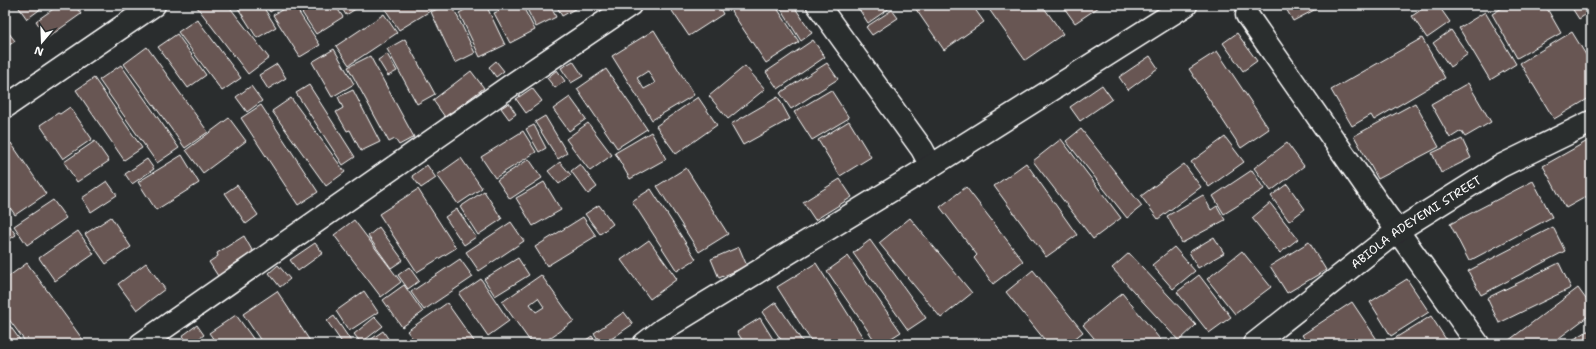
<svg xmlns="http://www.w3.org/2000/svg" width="1596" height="349" font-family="'Shantell Sans',sans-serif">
<rect width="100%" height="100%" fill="#2a2d2e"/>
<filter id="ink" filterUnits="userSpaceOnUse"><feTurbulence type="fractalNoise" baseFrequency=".025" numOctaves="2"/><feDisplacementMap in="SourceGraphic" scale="8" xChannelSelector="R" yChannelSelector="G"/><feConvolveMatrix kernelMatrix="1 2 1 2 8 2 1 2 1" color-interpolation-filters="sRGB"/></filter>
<g filter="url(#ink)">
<path fill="#685752" stroke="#fff" fill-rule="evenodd" d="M17,5H46L27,19Z
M59,5H75L81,14L47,38L36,21Z
M200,5H228L269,58L248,74L197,7Z
M236,5H262L276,27L257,38Z
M266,5H281L270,12Z
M290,5H294L320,45L300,57L273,15Z
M297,5H335L343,17L316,34Z
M340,5H362L346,15Z
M391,5H440L399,30L385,9Z
M446,5H452L475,53L455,63L431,12Z
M474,5H486L505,45L480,57L459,13Z
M496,5H522L535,30L510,43L494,13L499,11Z
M525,5H550L556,17L536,27Z
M556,5H582L562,16Z
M668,5H718L723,14L689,36Z
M727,5H775L799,42L766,63Z
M787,5H793L812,33L801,41L781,9Z
M859,5H894L868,23L857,6Z
M913,5H972L984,22L944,50Z
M986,5H1042L1063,34L1025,60Z
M1062,5H1102L1075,23Z
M1284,5H1324L1293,21Z
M1428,5H1438L1450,22L1427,38L1412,16Z
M1507,5H1545L1561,33L1517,58L1492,14Z
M1570,5H1591V11L1579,19Z
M892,10L898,18L872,35L866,27Z
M1485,12L1516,64L1490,80L1459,28Z
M384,14L397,33L349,65L336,46Z
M197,19L241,78L222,91L178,32Z
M5,28L15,41L5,48Z
M654,30L694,95L652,120L612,56ZM648,71L655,83L644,89L637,78Z
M1451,30L1468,54L1450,67L1433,43Z
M1572,32L1591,63V97L1554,119L1520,63Z
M1237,33L1257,61L1243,71L1223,43Z
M177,34L206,75L188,88L158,47Z
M1422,38L1445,78L1374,120L1371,115L1352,126L1331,90Z
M405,39L435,94L417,104L387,49Z
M813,40L825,57L778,89L766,72Z
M147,47L208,132L185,148L124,64Z
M334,49L354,84L332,97L312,62Z
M1217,51L1269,129L1241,148L1189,69Z
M387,54L397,71L388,76L378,60Z
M370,56L414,137L399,145L395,139L389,142L348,67Z
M1150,56L1158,68L1128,90L1119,77Z
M496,61L504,71L496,77L489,67Z
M573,61L583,76L571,83L561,68Z
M827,63L838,79L791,109L780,93Z
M277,64L286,78L268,89L259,75Z
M121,65L179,148L157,163L99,80Z
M745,66L765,89L728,119L709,96Z
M606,69L647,129L617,148L577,89Z
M557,70L565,81L555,88L547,78Z
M471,71L484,88L445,117L433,100Z
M94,78L142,148L124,160L76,90Z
M1468,83L1491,122L1465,137L1461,131L1450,138L1431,104Z
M309,85L355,157L343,165L296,93Z
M1102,85L1112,99L1080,121L1070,107Z
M251,86L262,101L247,112L236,97Z
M532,88L542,101L526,113L516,99Z
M353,90L380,142L361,151L350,130L347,131L336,112L343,108L338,97Z
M831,90L849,118L812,140L794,112Z
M570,97L586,119L569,131L553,109Z
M698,97L717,125L676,154L656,126Z
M778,97L790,119L743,145L731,124Z
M291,98L345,172L326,186L272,111Z
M509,103L516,114L509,119L501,108Z
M1415,103L1439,147L1378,179L1354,136Z
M261,105L318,192L298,205L241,118Z
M70,107L92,139L63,159L40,125L58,113L60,114Z
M545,116L567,153L558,159L535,122Z
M229,118L246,141L203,173L186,150Z
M849,121L871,157L840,176L818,140Z
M588,123L612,155L590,171L566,139Z
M534,125L546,148L539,152L526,129Z
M1081,129L1142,206L1127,218L1066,141Z
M523,131L536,152L495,178L481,157Z
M651,132L666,159L630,179L615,153Z
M1225,137L1244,162L1209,187L1191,162Z
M1061,139L1121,218L1093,239L1033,161Z
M1462,139L1471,158L1441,173L1432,153Z
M1591,139V194L1566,208L1543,166Z
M95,141L109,161L77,182L64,162Z
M11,143L46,194L15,215L5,200V147Z
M1287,143L1304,166L1271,191L1254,168Z
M182,155L199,183L156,210L138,182Z
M461,158L482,188L458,204L437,175Z
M147,159L154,169L132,184L125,174Z
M529,159L542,178L510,199L497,180Z
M560,162L571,175L559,184L548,171Z
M1026,163L1077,235L1046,257L994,186Z
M580,164L597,187L588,194L571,171Z
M1184,164L1201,187L1158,219L1141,196Z
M427,165L436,178L421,188L412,176Z
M686,168L728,234L699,252L657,186Z
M1252,170L1264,189L1224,214L1213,196Z
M840,179L852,197L815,220L803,202Z
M107,181L117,195L91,212L82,198Z
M1533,181L1552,217L1469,261L1450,224Z
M544,182L561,210L533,226L516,198Z
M1287,184L1305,209L1289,221L1271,196Z
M237,185L258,215L246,224L225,193Z
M966,187L1023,261L993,284L974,258L977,255L940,207Z
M418,189L456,248L417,272L379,214Z
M651,189L696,259L677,271L632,201Z
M484,191L502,219L478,235L460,207Z
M1203,195L1211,210L1217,206L1225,220L1182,243L1167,216Z
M53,200L66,218L27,245L14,226Z
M1270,203L1298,239L1280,253L1252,218Z
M599,205L613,224L600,234L585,214Z
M457,209L476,237L464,245L445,217Z
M111,217L131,247L106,264L85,234Z
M583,217L596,236L547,266L535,247Z
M910,218L972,293L941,318L879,243Z
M5,219L16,235L5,242Z
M354,220L401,282L381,297L334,235Z
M511,222L524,241L479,271L466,252Z
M379,227L403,260L391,268L368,236Z
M1553,227L1565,251L1481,295L1468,271Z
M78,231L94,254L55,281L39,258Z
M244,236L253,252L228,268L229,269L218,276L209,262L218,256L217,253Z
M1214,237L1224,253L1198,268L1189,252Z
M649,240L677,279L650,299L621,260Z
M870,240L926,318L908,330L853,253Z
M1309,242L1326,270L1287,293L1270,266Z
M315,243L323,253L298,271L290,260Z
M739,247L747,266L719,278L711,259Z
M1174,247L1195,271L1173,289L1152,265Z
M1242,251L1271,287L1235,314L1207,279Z
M1129,253L1196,325L1179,341L1112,268Z
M848,256L901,332L882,344H877L827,271Z
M518,258L529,275L495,296L484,279Z
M460,259L473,277L424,310L411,292Z
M27,263L86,344H27L5,314V279Z
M146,263L165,289L137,310L118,284Z
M816,263L867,344H813L777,287Z
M1559,263L1571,288L1499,323L1487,298Z
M278,265L290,279L280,287L269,273Z
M409,267L419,281L408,289L398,275Z
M1033,270L1083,332L1068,344H1048L1006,292Z
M541,275L574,321L541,344H532L502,302ZM538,298L544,307L536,312L530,304Z
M1199,275L1231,317L1209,333L1177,292Z
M481,279L509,321L488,336L459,294Z
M1407,279L1429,312L1391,336L1370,302Z
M404,285L423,312L402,327L383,300Z
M1578,288L1591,306V314L1551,344H1504Z
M277,291L312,344H263L243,314Z
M364,291L378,312L349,331L336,311Z
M1122,293L1164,344H1099L1083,325Z
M776,302L804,344H784L762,312Z
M1352,302L1380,344H1308L1302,335Z
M447,303L476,344H417L407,331Z
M624,312L633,324L604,344H601L594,333Z
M236,315L257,344H217L209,333Z
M334,316L353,344H343L327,321Z
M1431,316L1449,344H1395L1392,340Z
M375,317L383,326L361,343L354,334Z
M760,318L776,344H745L737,332Z
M5,319L23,344H5Z
M197,325L204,335L192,344H188L182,336Z
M1591,329V344H1566Z
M383,331L389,340L383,344H368L367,342Z
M592,336L597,344H580Z"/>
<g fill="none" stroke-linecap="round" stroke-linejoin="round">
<g stroke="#fff" stroke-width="25">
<g id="minor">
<path d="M818,5L922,149L931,166"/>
<path d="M1247,15L1384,212L1478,344"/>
<path d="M5,107L154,5"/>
<path d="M141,344L513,84L630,5"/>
<path d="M644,344L662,330L931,166L1186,5"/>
<path id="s1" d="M1254,344L1397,231L1501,166L1591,122"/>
</g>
</g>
<use href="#minor" stroke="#2a2d2e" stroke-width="22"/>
</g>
</g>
<g text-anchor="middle" stroke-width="4" stroke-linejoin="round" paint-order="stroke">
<g font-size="12" fill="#fff" stroke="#2a2d2e">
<text dy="4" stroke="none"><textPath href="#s1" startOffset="203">ABIOLA ADEYEMI STREET</textPath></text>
</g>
</g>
<rect width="1596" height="349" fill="none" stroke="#2a2d2e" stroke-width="20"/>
<rect x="10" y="10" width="1576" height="329" fill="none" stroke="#fff" stroke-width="1.5" filter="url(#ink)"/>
<g transform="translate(42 42) rotate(199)" stroke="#2a2d2e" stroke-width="3" paint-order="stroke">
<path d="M0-3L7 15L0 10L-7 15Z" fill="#ffffff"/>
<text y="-6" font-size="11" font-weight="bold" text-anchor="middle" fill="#ffffff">N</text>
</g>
</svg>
